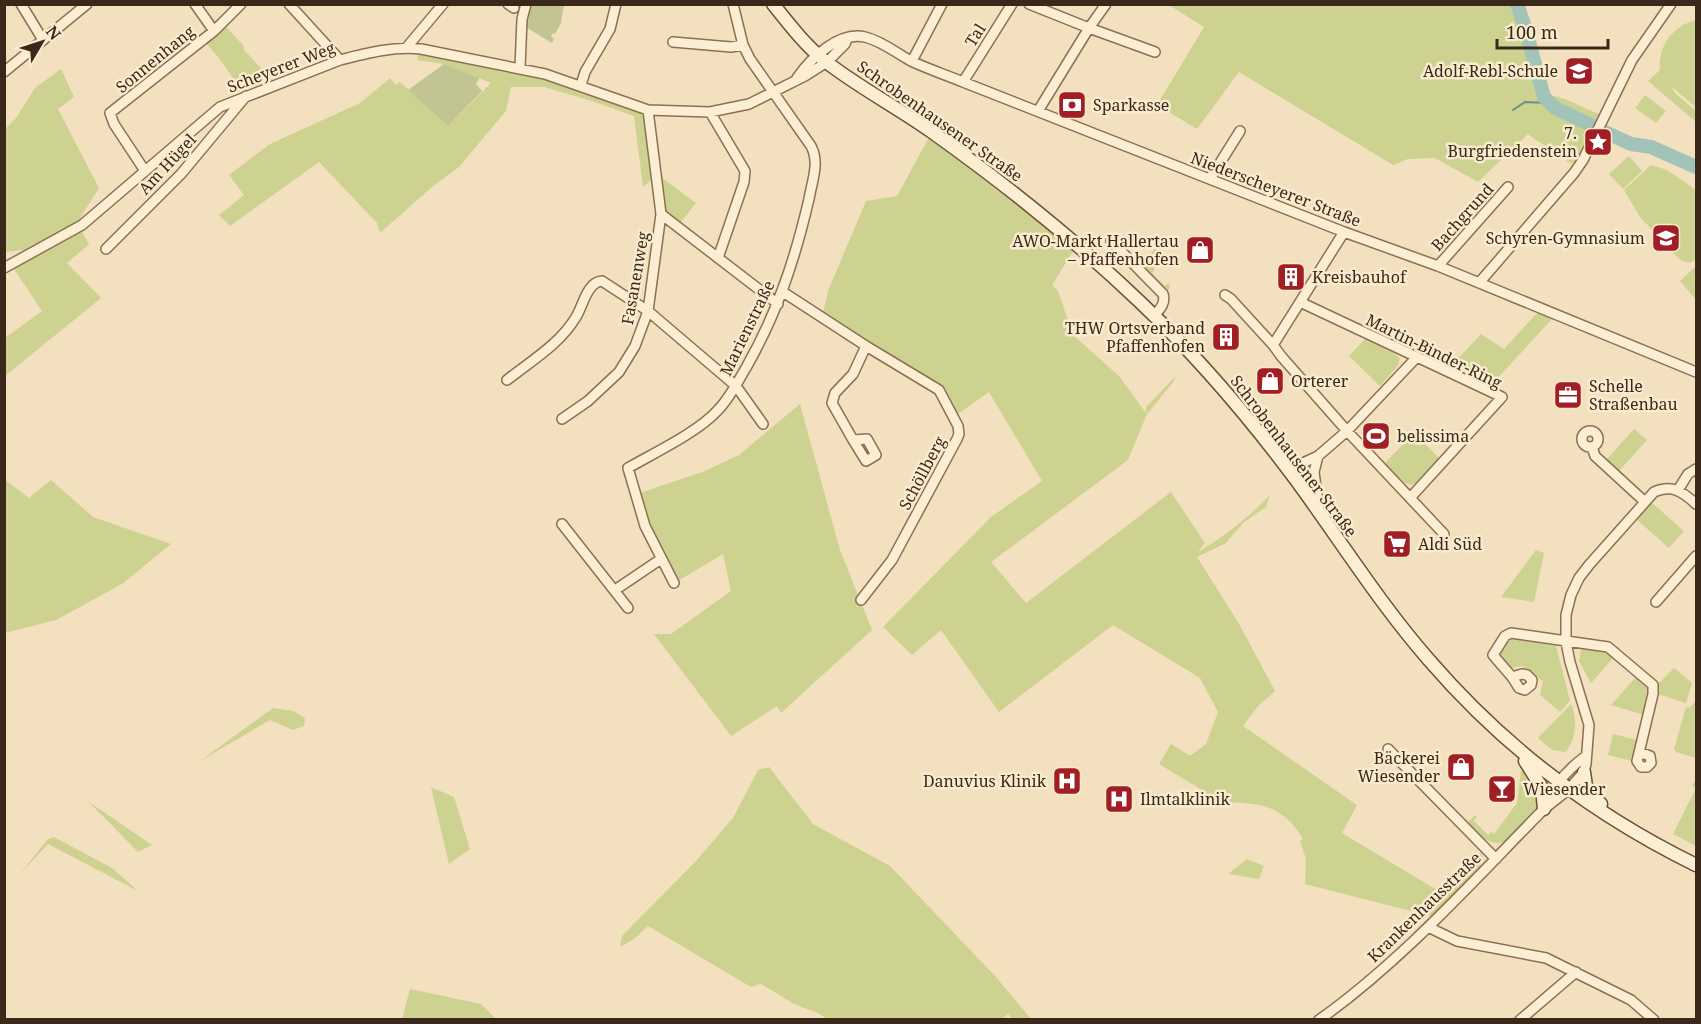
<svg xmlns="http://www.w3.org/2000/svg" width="1701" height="1024" font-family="'Noto Serif',serif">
<rect width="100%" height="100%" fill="#f2e0be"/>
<path fill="#cdd291" d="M1518,4L1549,96C1563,95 1585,109 1599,114L1577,162L1570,163C1565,160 1562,157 1558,153C1548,146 1537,142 1528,134L1478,182L1435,158L1408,159L1393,165L1239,72L1197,129L1157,105L1204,27L1169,5Z
M1696,20V107L1672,87L1675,93L1696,111V122L1648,81L1660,70C1658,45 1673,26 1696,20Z
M225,26L243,45L244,50L272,80L242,91L219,58L206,43Z
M423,52L538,77L644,111L649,134L651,180L643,187L634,116L592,101L544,87H511L506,111L459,167L432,187L380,233L377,223L319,162L230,226L219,215L244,195L229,175L270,144L360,103L390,78L396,85L400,82L448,126L491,83L444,64L417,60L418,53Z
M61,69L74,97L58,109L99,188L75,226L33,249L5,252V129L16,118L35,88Z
M1645,95L1666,111L1656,123L1635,108Z
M932,132L1077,245L1052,285L1058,291L1073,335L1119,376L1146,413V407L1175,377L1174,381L1147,414L1128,460L991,562L1026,603L1171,492L1205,543L1198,552C1224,537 1249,517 1270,495L1266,507L1244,522L1226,543L1197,557L1238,622L1275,691L1258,706L1243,726L1357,805L1342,833L1442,893L1481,852L1483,857L1480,867L1436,914L1430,916L1305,884L1306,859L1300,841L1303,839C1278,796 1246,804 1203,802L1202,790L1159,764L1171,744L1190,756L1206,744L1218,712L1200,678L1113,625L999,712L941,630L912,655L883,627L991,517L1042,481L989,392L958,414L945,388L823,313L828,291L866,201L897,196Z
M1629,156L1642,171L1623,189L1609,174Z
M1651,165L1667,170L1696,190V259L1690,263L1685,262L1678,258L1640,217L1624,190Z
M662,178L696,203L680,223L666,212Z
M81,230L89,244L67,263L101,298L5,376V338L42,311L14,269Z
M1156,246L1161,250L1152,265L1155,269L1152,273L1165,286L1169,283L1170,286L1166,294L1140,269Z
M1696,266V300L1680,281Z
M1538,312L1552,319L1494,382L1453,364L1481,334L1504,349Z
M1365,339L1394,353L1400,359L1397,367L1380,386L1349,356Z
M800,404L840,550L872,630L781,713L777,706L731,736L654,634H671L731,591L723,554L676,582L663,560L637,494L705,471L739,455Z
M1634,429L1647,440L1619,471L1606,460Z
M1414,433L1440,459C1411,489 1415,496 1385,463Z
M4,479L29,498L51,480L93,517L171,544L122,584L56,620L5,633Z
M1651,502L1684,531L1669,548L1636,519Z
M1536,550L1544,553L1534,602L1501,597Z
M1511,638L1556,646L1570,701L1560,712L1540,695L1543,681L1522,666L1511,668L1499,654Z
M1581,649L1604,650L1614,657L1591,683L1579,661Z
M1674,668L1692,683L1686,703L1658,694L1657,685Z
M1636,677L1647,688L1644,715L1611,705Z
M1696,701V758L1676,752L1674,749L1686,707L1689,708Z
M1571,704C1578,720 1576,738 1566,752L1552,750L1538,738Z
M273,708L293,711L305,718L304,726L293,730L270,720L200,761Z
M1613,734L1637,740L1631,761L1608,755Z
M1522,764C1530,774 1541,789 1540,803C1539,813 1513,835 1505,842C1492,847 1474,834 1468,822L1475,815L1477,817L1474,821L1488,835L1492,832L1494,834L1517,803Z
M769,767L813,824L890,866L995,976L1031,1019H1012L1008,1014L1001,1020L827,1019L820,1014L794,1004L761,984L751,987L648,926L634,939L620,947L622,936L696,861L733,818L758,770Z
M1696,779V846L1673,834L1696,788L1692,786Z
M431,787L454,797L470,849L449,864Z
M89,802L152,845L138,852Z
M54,837L112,868L138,891L48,844L19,875L48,839Z
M1247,859L1264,866L1259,879L1228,874Z
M410,989L481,1004L496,1019H402Z"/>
<path fill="#c2c591" d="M529,5H564L561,23L555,34L553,33L551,36L554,39L552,43L524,26Z
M444,64L479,78L476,84L482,91L448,126L408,90Z"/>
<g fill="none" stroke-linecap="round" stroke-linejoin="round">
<path stroke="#689286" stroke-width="2" d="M1513,110L1525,102L1549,103"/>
<path stroke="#a2c3b8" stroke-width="14" d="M1517,4L1525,27L1544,97L1555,108L1593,126
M1603,131L1631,144L1651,147L1696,167"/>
<g stroke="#8d7054" stroke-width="12">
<path id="street" d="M21,4L43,40
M195,4L214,31
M289,4L340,60
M508,4L514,8
M1029,4L1089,28L1106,4
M673,42L731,47L743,45
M407,47L443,4
M912,61L942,4
M520,68L522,19L526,4
M4,72L87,4
M797,78C811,58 839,31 865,37C882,41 896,53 911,61C928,69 946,75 963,82L1344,232L1438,266L1696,372
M963,82L1012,4
M581,85L585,72L610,29L616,4
M1038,111L1089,28L1155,52
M710,112L745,171L744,182L718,258
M145,171L114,124L110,113L214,31L241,4
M1210,179L1240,131
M661,214L778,304
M1111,241L1163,294C1166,303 1160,309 1154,316
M106,249L181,174L246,96
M1438,266L1508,187
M4,268L82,225L220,107L340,60C367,53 394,46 421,49L545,74L648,110L710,112L749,104L805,76L827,62L845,44L847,39
M1479,283L1574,173L1583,160L1632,60L1671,4
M783,292L866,346L939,390L958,426L959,434L957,439L892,560L861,600
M1225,295L1231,299L1273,345L1281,356L1347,431L1444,534
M1300,302L1502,397L1410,498
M1273,345L1344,232
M507,380C531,361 560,344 576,317C583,306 587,282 602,281L648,311L736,386L763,424
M562,419L588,401L619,372L635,346L648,311L661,214L648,110
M1582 439a8 8 0 1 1 16 0a8 8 0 1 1-16 0Z
M867,439L876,455L866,461L853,440Z
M853,440L832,403L835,393L853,374L866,346
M1592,447L1595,456L1644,501
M1318,456L1314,472L1319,510
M1290,472L1305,462L1318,456L1347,431L1416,358
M1678,490L1688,474L1696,469
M562,524L628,608
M674,583L645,526L628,468C654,453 698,432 717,411C730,398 738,381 747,366C778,311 795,259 809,199C812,181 820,163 811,146L750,59L743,45L733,4
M615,590L661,559
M1656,602L1696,556
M1522,674L1527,675L1532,680L1531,685L1525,690L1519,688L1512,677Z
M1512,677L1493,655L1505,636L1511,633L1608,647L1653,685V694L1637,761L1641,767H1647L1651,763L1650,756L1639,752
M1388,749L1496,859
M1545,807C1553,786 1568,769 1586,756
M1428,927L1457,941L1546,958L1631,1000L1654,1020
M1319,1020C1403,960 1472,882 1544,809L1569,789L1584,772L1586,764L1589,725L1570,662L1566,642V615L1571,595L1579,578L1589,565L1654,492C1672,484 1683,492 1696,504
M1520,1020L1576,972"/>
</g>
<g stroke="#6e5038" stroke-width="15">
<path id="secondary" d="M773,4C789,24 805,45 825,61C858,87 897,107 932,132C1005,184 1075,240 1140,302C1197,356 1249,417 1296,480C1340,540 1380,604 1429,660C1503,746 1594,815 1696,865
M1525,761L1542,788L1544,809
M1584,772L1586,786L1601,804"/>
</g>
<use href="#street" stroke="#fceed2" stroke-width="9"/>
<use href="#secondary" stroke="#fceed2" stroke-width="12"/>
</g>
<defs>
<g id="school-square" transform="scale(1.5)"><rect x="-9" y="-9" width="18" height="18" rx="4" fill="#a21e25" stroke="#f9ebce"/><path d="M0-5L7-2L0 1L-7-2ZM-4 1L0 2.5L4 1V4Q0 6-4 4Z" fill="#fff"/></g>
<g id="bank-square" transform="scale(1.5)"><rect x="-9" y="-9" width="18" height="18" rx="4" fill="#a21e25" stroke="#f9ebce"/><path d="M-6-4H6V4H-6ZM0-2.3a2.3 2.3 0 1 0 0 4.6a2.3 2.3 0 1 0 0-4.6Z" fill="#fff"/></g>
<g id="sight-square" transform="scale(1.5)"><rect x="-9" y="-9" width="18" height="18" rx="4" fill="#a21e25" stroke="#f9ebce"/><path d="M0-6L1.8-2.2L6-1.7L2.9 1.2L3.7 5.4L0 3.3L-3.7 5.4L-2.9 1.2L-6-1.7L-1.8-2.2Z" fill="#fff"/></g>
<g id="shop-square" transform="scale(1.5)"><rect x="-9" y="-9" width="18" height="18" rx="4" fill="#a21e25" stroke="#f9ebce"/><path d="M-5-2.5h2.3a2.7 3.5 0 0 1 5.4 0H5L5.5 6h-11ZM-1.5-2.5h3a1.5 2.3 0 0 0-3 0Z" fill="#fff"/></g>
<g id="building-square" transform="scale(1.5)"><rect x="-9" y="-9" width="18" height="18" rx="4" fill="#a21e25" stroke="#f9ebce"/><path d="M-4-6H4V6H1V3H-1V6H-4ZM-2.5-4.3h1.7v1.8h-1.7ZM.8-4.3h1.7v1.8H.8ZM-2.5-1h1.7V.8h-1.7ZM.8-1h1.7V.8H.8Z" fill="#fff"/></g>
<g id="office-square" transform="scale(1.5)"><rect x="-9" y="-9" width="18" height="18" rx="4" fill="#a21e25" stroke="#f9ebce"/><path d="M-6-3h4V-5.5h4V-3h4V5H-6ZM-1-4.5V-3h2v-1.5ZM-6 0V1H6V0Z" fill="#fff"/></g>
<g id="stadium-square" transform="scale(1.5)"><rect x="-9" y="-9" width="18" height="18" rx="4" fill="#a21e25" stroke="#f9ebce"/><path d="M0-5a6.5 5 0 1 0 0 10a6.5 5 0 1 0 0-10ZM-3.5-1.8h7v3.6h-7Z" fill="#fff"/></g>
<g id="supermarket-square" transform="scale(1.5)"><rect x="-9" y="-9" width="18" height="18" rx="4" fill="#a21e25" stroke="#f9ebce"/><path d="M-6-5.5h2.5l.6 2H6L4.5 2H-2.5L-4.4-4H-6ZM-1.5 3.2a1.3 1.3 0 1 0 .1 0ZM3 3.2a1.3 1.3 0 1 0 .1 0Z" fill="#fff"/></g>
<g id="hospital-square" transform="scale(1.5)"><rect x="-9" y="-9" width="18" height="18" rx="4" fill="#a21e25" stroke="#f9ebce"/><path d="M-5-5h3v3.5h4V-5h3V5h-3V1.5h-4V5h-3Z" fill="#fff"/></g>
<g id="bar-square" transform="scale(1.5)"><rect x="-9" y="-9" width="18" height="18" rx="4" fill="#a21e25" stroke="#f9ebce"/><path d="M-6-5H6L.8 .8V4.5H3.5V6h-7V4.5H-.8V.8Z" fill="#fff"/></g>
</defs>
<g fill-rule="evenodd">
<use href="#school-square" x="1579" y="71"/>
<use href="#bank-square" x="1072" y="105"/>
<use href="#sight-square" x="1598" y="142"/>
<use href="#school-square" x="1666" y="238"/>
<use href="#shop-square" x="1200" y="250"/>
<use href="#building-square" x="1291" y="277"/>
<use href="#building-square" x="1226" y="337"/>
<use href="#shop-square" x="1270" y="381"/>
<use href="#office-square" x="1568" y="395"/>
<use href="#stadium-square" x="1376" y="436"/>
<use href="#supermarket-square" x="1397" y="544"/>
<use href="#shop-square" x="1461" y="767"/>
<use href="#hospital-square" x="1067" y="781"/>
<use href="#bar-square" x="1502" y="789"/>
<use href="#hospital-square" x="1119" y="799"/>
</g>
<g text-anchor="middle" stroke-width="5" stroke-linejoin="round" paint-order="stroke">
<g font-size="16" fill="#3a291b" stroke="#f9ebce">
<text transform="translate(975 35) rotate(-58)" y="6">Tal</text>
<text transform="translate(155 59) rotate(-39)" y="6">Sonnenhang</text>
<text transform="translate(281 67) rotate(-21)" y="6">Scheyerer Weg</text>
<text transform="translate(940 121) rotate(35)" y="6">Schrobenhausener Straße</text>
<text transform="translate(167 164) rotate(-47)" y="6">Am Hügel</text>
<text transform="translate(1276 189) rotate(21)" y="6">Niederscheyerer Straße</text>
<text transform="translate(1462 217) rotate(-48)" y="6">Bachgrund</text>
<text transform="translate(635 278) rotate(-80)" y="6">Fasanenweg</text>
<text transform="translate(747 328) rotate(-64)" y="6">Marienstraße</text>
<text transform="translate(1434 351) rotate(26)" y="6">Martin-Binder-Ring</text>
<text transform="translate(1294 456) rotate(53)" y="6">Schrobenhausener Straße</text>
<text transform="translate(922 473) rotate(-62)" y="6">Schöllberg</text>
<text transform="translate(1424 907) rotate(-44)" y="6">Krankenhausstraße</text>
</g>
<g font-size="16" fill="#3a291b" stroke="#f9ebce" text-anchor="start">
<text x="1558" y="77" text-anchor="end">Adolf-Rebl-Schule</text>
<text x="1093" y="111">Sparkasse</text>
<text x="1577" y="139" text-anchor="end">7.<tspan x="1577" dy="18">Burgfriedenstein</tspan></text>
<text x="1645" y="244" text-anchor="end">Schyren-Gymnasium</text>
<text x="1179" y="247" text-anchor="end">AWO-Markt Hallertau<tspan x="1179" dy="18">– Pfaffenhofen</tspan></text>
<text x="1312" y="283">Kreisbauhof</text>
<text x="1205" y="334" text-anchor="end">THW Ortsverband<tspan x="1205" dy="18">Pfaffenhofen</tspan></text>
<text x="1291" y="387">Orterer</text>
<text x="1589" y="392">Schelle<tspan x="1589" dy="18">Straßenbau</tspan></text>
<text x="1397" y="442">belissima</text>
<text x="1418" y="550">Aldi Süd</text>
<text x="1440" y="764" text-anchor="end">Bäckerei<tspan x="1440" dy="18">Wiesender</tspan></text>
<text x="1046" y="787" text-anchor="end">Danuvius Klinik</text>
<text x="1523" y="795">Wiesender</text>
<text x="1140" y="805">Ilmtalklinik</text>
</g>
</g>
<rect width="1701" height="1024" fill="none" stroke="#3a291b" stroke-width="12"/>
<g transform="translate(42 42) rotate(51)" stroke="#f9ebce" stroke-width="4.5" paint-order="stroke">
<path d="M0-4.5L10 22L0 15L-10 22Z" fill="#3a291b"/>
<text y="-9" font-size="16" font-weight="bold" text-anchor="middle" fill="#3a291b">N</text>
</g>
<path d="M1497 39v9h111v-9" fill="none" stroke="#3a291b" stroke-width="3"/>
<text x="1506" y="39" font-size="18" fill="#3a291b" stroke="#f9ebce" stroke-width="4.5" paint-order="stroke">100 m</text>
</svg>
